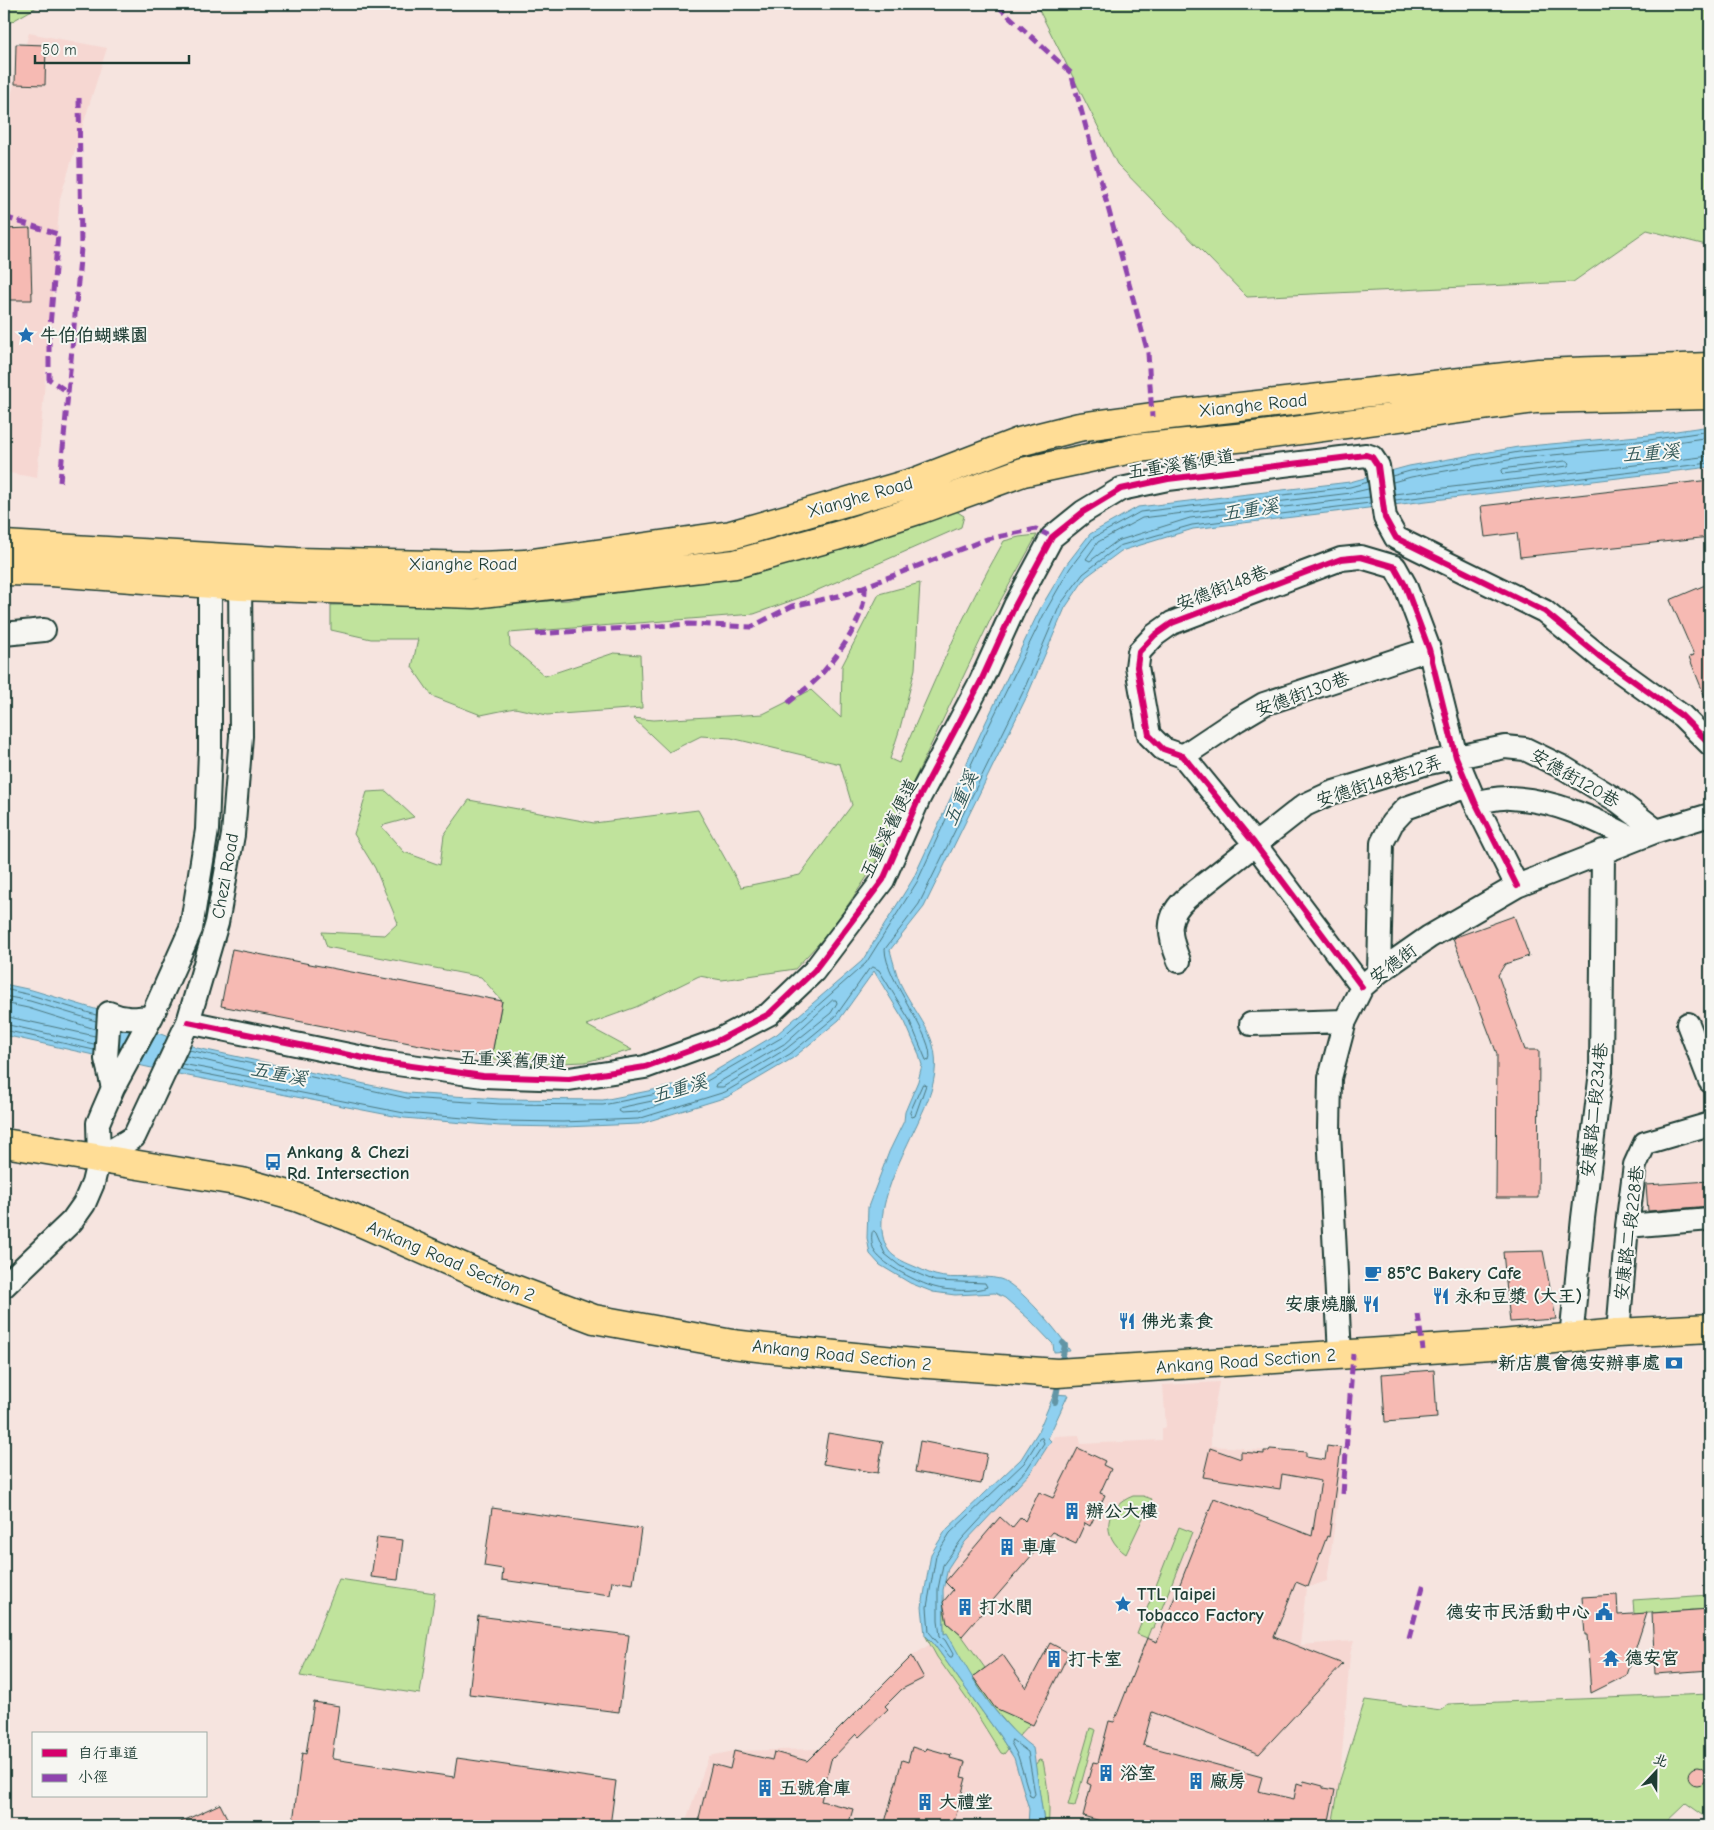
<svg xmlns="http://www.w3.org/2000/svg" width="1714" height="1830" font-family="'Comic Neue','LXGW WenKai TC',sans-serif">
<rect width="100%" height="100%" fill="#f6e4df"/>
<filter id="ink" filterUnits="userSpaceOnUse"><feTurbulence type="fractalNoise" baseFrequency=".02" numOctaves="2"/><feDisplacementMap in="SourceGraphic" scale="10" xChannelSelector="R" yChannelSelector="G"/><feConvolveMatrix kernelMatrix="1 2 1 2 8 2 1 2 1" color-interpolation-filters="sRGB"/></filter>
<g filter="url(#ink)">
<path fill="#f6d7d2" d="M29,33L107,48L60,198L37,478L4,472V120Z
M1219,1382L1211,1427V1446L1243,1448L1244,1450L1306,1452V1457L1343,1463L1327,1581L1306,1588L1300,1645L1354,1641L1350,1654L1340,1780L1332,1826H684L709,1756L734,1751L819,1749L909,1658L944,1635L943,1590L948,1568L965,1542L1031,1472L1054,1436L1079,1435L1081,1444L1162,1440V1429L1166,1427L1163,1385Z"/>
<path fill="#c0e39c" stroke="#709068" d="M4,4H42L4,26Z
M1036,4H1710V246L1647,230L1573,282L1247,297L1117,164Z
M956,511L964,516L961,527L802,597L754,614L509,633L510,646L545,676L614,653L640,655L642,708L547,715L515,708L481,715L432,696L412,667L418,639H371L331,630V605L483,604L568,600L693,581L775,563Z
M1037,535L993,614L871,871L830,931L795,969L722,980L699,976L636,1007L586,1025L632,1050L585,1062L534,1064L491,1059L502,1001L481,977L327,947L322,932L385,935L398,923L375,868L354,834L367,792L386,791L414,817L381,826L404,852L440,865L444,835L469,800L594,823L698,810L741,887L800,875L852,805L840,764L731,738L701,736L669,752L633,718L654,720L763,714L811,690L841,718L842,666L879,594L920,583L915,669L900,728L890,759L899,763C931,688 963,613 1004,541L1019,537Z
M1133,1496H1143L1152,1499L1126,1554C1100,1536 1104,1507 1133,1496Z
M1179,1527L1192,1532L1154,1628H1151L1147,1638L1137,1634Z
M339,1579L435,1593L420,1694L300,1676Z
M1710,1595V1609L1634,1614L1633,1600Z
M943,1602L947,1623L962,1636L985,1668L973,1677L993,1704L1030,1724L1018,1737L989,1703L944,1635Z
M925,1635L933,1643L999,1735L1008,1749L1004,1754L1001,1753L971,1705L937,1657Z
M1710,1694V1820L1686,1803L1662,1826H1332L1340,1780L1365,1700L1441,1710L1449,1704Z
M1090,1728L1096,1730L1075,1806L1068,1805Z
M1039,1760L1043,1761C1047,1783 1051,1804 1048,1826H1043L1044,1822L1035,1765Z"/>
<path fill="#8fd0f0" stroke="#6295a5" d="M1710,426V467L1193,529L1121,551L1086,577L1065,608L1028,694L924,907L890,950C893,961 896,973 900,983C920,1024 946,1040 931,1091C919,1130 862,1213 889,1251C893,1257 904,1262 911,1265C919,1268 927,1273 935,1275C954,1281 981,1274 1000,1279C1017,1283 1062,1335 1070,1351L1054,1352L1053,1344L1030,1320L1005,1298L995,1293L955,1295L933,1292L910,1283L880,1265L870,1254L867,1238L868,1207L889,1152L904,1121L905,1112L918,1081L922,1065L918,1052L905,1022L874,971L839,1020L793,1058L727,1097L639,1124L564,1127L500,1126L404,1118L183,1075L4,1035V984L32,990L98,1010L197,1048L407,1093L500,1099L603,1100L698,1081L777,1034L862,961L913,879L983,728L1040,609L1066,565L1090,534L1138,507L1350,482L1409,466L1518,447L1649,435Z
M1054,1394L1068,1395L1048,1438L1051,1441L1031,1472L965,1542L948,1568L943,1590L944,1634L947,1633C970,1675 994,1719 1033,1748L1044,1822L1043,1826H1028L1029,1809L1014,1758L999,1735L933,1643L925,1635L922,1607L931,1554L946,1530L1021,1459L1038,1432Z"/>
<g fill="none" stroke-linecap="round" stroke-linejoin="round">
<path stroke="#4c787f" stroke-width="1" d="M1567,461L1570,463L1568,466L1503,474L1501,472L1503,469Z
M1392,476L1410,471L1519,452L1649,440L1710,431
M1393,482L1411,477L1520,458L1650,446L1710,437
M1368,489L1351,493L1142,518L1098,542L1086,559L1090,561L1117,541L1190,518L1370,497
M1394,494L1710,456
M1395,500L1710,463
M4,989L31,995L96,1015
M4,996L30,1001L96,1021
M833,1000H836L837,1003L831,1013L786,1049L723,1087H715L716,1084L784,1044Z
M4,1003L28,1008L95,1029
M4,1016L95,1036
M4,1024L94,1044
M4,1030L94,1050
M189,1050L407,1098L500,1104L603,1105L700,1085L781,1038L866,963L917,882L987,730L1045,612L1070,568L1093,538L1140,512L1350,487L1368,482
M182,1064L267,1080L270,1078L268,1075L186,1056
M180,1069L404,1113L500,1121L563,1122L638,1119L725,1092L790,1054L835,1017L869,969L873,967L879,970L909,1019L926,1060L929,1061C937,1039 885,980 885,949L919,904L1023,692L1060,605L1083,574L1119,546L1192,525L1370,503
M923,1084L926,1085L915,1116L912,1117L910,1113Z
M663,1099L666,1101L664,1104L638,1112L621,1113L618,1111L620,1108Z
M874,1231L876,1233L885,1254L900,1266L935,1281L985,1283L987,1287C977,1292 946,1291 934,1287C919,1283 883,1265 875,1252C872,1247 871,1239 872,1233Z
M1042,1438L1044,1443L1027,1469L962,1539L943,1565L938,1589V1620L940,1636L945,1640L953,1654L952,1657H950L929,1632L927,1607L936,1556L950,1533L1024,1463L1039,1439Z
M1012,1740L1028,1752L1035,1794L1033,1797L1030,1796L1018,1756L1011,1743Z"/>
<path stroke="#6295a5" stroke-width="6" d="M1061,1365L1065,1345L1063,1343
M1055,1402L1059,1380"/>
</g>
<path fill="#f6bab3" stroke="#1f3d34" d="M16,44L46,45L45,85L15,84Z
M30,228L32,300H4V229Z
M1710,480V537L1520,557L1517,533L1485,537L1481,506Z
M1710,583V707H1709L1689,657L1694,655L1670,600Z
M1514,916L1529,956L1505,964L1498,975L1525,1050H1539L1538,1198H1496L1497,1054L1453,938Z
M232,949L502,1001L491,1059L221,1006Z
M1710,1181V1206L1648,1211L1646,1185Z
M1543,1251L1556,1319L1510,1322L1503,1252Z
M1434,1370L1437,1418L1385,1422L1382,1374Z
M828,1433L883,1442L878,1473L823,1464Z
M920,1441L987,1454L981,1484L915,1472Z
M1327,1446L1341,1448L1329,1537L1327,1536L1308,1587L1296,1582L1274,1637L1343,1664L1259,1754L1152,1712L1143,1745L1262,1777L1258,1791L1294,1799L1297,1783L1303,1785L1304,1781L1323,1786V1788L1335,1790L1328,1826H1118L1083,1816L1091,1785L1087,1783L1093,1762L1098,1763L1109,1721L1114,1722L1147,1638L1157,1642L1214,1498L1312,1536L1321,1481L1282,1474L1280,1489L1203,1477L1210,1448L1241,1459V1452L1264,1454V1451H1269L1270,1449L1306,1452V1457L1325,1460Z
M1078,1448L1105,1461L1103,1465L1111,1469L1100,1493L1105,1495L1090,1526L1085,1523L1076,1543L1052,1532L962,1636L947,1623L943,1602L953,1590L945,1582L1000,1517L1012,1528L1021,1517L1025,1521L1039,1492L1053,1498Z
M492,1508L641,1529L633,1584L612,1581L610,1595L502,1580L503,1569L484,1566Z
M377,1537L403,1540L398,1580L371,1577Z
M1617,1595L1618,1615L1647,1613L1627,1675L1591,1693L1587,1635H1585L1582,1597Z
M1710,1609V1670L1655,1674L1652,1613Z
M478,1616L629,1635L619,1712L469,1694Z
M1050,1643L1069,1653L1033,1725L995,1708L973,1677L1003,1655L1026,1688Z
M912,1656L924,1678L902,1689L885,1706L888,1709L859,1737L856,1734L831,1760L821,1801L853,1809L848,1826H697L712,1764L730,1769L734,1751L772,1760L774,1752L807,1761Z
M314,1702L339,1706L332,1757L333,1759L454,1777L457,1758L616,1781L610,1826H320L293,1822L302,1753L306,1754Z
M912,1747L925,1751L926,1748L951,1755L950,1758L965,1762L961,1777L966,1778L953,1826H884L902,1760L908,1762Z
M1688 1776a9 9 0 1 1 18 0a9 9 0 1 1-18 0Z
M220,1804L231,1826H172Z"/>
<g fill="none" stroke-linecap="round" stroke-linejoin="round">
<g stroke="#1f3d34" stroke-width="26">
<path id="minor" d="M4,634L44,630
M1183,756L1237,720L1264,704L1429,649
M1475,802C1486,801 1499,797 1510,798C1555,800 1595,819 1634,839
M1179,961C1169,936 1164,916 1188,897L1305,805L1331,793L1424,764L1505,747L1525,749L1564,768L1618,801L1657,831
M1379,972L1382,843L1392,823L1406,808L1468,786
M1362,987L1254,843L1183,756L1163,749L1149,735L1137,667L1139,652L1155,635L1172,623L1341,559L1361,557L1395,567L1405,585L1429,649L1456,757L1475,802L1517,886
M188,1022L383,1062L483,1076L569,1079L645,1067L719,1040L769,1014L814,971L883,880L919,798L980,683L1015,606L1052,537L1083,512L1121,489L1168,479L1366,455L1372,457L1378,466L1385,518L1396,538L1544,611L1599,656L1682,716L1710,744
M1251,1024L1345,1021
M1688,1024L1710,1081
M113,1088L106,1059L109,1013C124,1020 136,1019 152,1016
M99,1158L134,1137L188,1022L217,923L233,835L241,736L240,569
M1627,1226L1710,1219
M4,1286L72,1221L84,1204L93,1183L99,1158L98,1123L103,1111L113,1088L152,1016L191,929L207,830L210,750V568
M1618,1333L1627,1226L1635,1165L1645,1143L1710,1124
M1571,1339L1583,1218L1601,1072L1603,851
M1340,1355L1329,1131L1330,1078L1345,1021L1362,987L1379,972L1429,937L1517,886L1657,831L1710,815"/>
</g>
<g stroke="#1f3d34" stroke-width="31">
<path id="major" d="M4,545L296,562L479,566L525,564L731,535L915,482L1019,442L1079,427L1152,417L1539,373L1710,367
M4,571L51,572L240,586L474,594L735,564L840,535L921,509L1023,472L1136,448L1247,437L1535,399L1710,395
M4,1143L242,1182L296,1197L349,1217L501,1284L594,1319L732,1344L766,1348L914,1363L1057,1373L1491,1345L1618,1333L1710,1328"/>
</g>
<use href="#minor" stroke="#f6f6f2" stroke-width="22"/>
<use href="#major" stroke="#ffdd96" stroke-width="28"/>
<path stroke="#8e44ad" stroke-width="5" stroke-dasharray="10 5" stroke-linecap="butt" d="M1000,4V8L1071,73L1148,353L1152,417
M4,217L58,234L49,338V379L69,393
M60,482L81,248L79,97
M536,634L688,624L751,627L792,606L843,595L987,539L1036,529L1052,537
M788,703C797,695 809,687 818,678C839,654 866,619 865,587
M1418,1314L1423,1350
M1343,1494L1353,1354
M1409,1638L1424,1583"/>
<g stroke="#f6f6f2" stroke-width="9">
<path id="cycleway" d="M1362,987L1254,843L1183,756L1163,749L1149,735L1137,667L1139,652L1155,635L1172,623L1341,559L1361,557L1395,567L1405,585L1429,649L1456,757L1475,802L1517,886
M188,1022L383,1062L483,1076L569,1079L645,1067L719,1040L769,1014L814,971L883,880L919,798L980,683L1015,606L1052,537L1083,512L1121,489L1168,479L1366,455L1372,457L1378,466L1385,518L1396,538L1544,611L1599,656L1682,716L1710,744"/>
</g>
<use href="#cycleway" stroke="#d6006c" stroke-width="6"/>
</g>
</g>
<defs>
<g id="sight-bare" transform="scale(1.35)"><path d="M0-6L1.8-2.2L6-1.7L2.9 1.2L3.7 5.4L0 3.3L-3.7 5.4L-2.9 1.2L-6-1.7L-1.8-2.2Z" fill="#1f6fb2" stroke="#f6f6f2" stroke-width="2.5" paint-order="stroke"/></g>
<g id="bus-bare" transform="scale(1.35)"><path d="M-5-6H5V4H4V6H2V4H-2V6H-4V4H-5ZM-3.5-4V0h7V-4ZM-3.5 1.2v1.5H-2V1.2ZM2 1.2v1.5H3.5V1.2Z" fill="#1f6fb2" stroke="#f6f6f2" stroke-width="2.5" paint-order="stroke"/></g>
<g id="cafe-bare" transform="scale(1.35)"><path d="M-5.5-4.5H6V0H3Q3 3.5 0 3.5H-2.5Q-5.5 3.5-5.5 0ZM3-3.2v2h1.7v-2ZM-6 4.5H4V6H-6Z" fill="#1f6fb2" stroke="#f6f6f2" stroke-width="2.5" paint-order="stroke"/></g>
<g id="restaurant-bare" transform="scale(1.35)"><path d="M-5-6h1v4h1v-4h1v4h1v-4h1v5L-1.5 .5V6h-2V.5L-5-1ZM5-6V6H3V1.5H1.5Q1.5-4 5-6Z" fill="#1f6fb2" stroke="#f6f6f2" stroke-width="2.5" paint-order="stroke"/></g>
<g id="bank-bare" transform="scale(1.35)"><path d="M-6-4H6V4H-6ZM0-2.3a2.3 2.3 0 1 0 0 4.6a2.3 2.3 0 1 0 0-4.6Z" fill="#1f6fb2" stroke="#f6f6f2" stroke-width="2.5" paint-order="stroke"/></g>
<g id="building-bare" transform="scale(1.35)"><path d="M-4-6H4V6H1V3H-1V6H-4ZM-2.5-4.3h1.7v1.8h-1.7ZM.8-4.3h1.7v1.8H.8ZM-2.5-1h1.7V.8h-1.7ZM.8-1h1.7V.8H.8Z" fill="#1f6fb2" stroke="#f6f6f2" stroke-width="2.5" paint-order="stroke"/></g>
<g id="civic-bare" transform="scale(1.35)"><path d="M-.6-6.5H3V-4.5H.6V-3L4-1V1h2V6H-6V1h2V-1L-.6-3ZM-1.2 2.5V6h2.4V2.5Z" fill="#1f6fb2" stroke="#f6f6f2" stroke-width="2.5" paint-order="stroke"/></g>
<g id="temple-bare" transform="scale(1.35)"><path d="M0-6L5-2H3V0L6.5 2.5H4V6H1.5V3h-3V6H-4V2.5H-6.5L-3 0V-2H-5Z" fill="#1f6fb2" stroke="#f6f6f2" stroke-width="2.5" paint-order="stroke"/></g>
</defs>
<g fill-rule="evenodd">
<use href="#sight-bare" x="26" y="335"/>
<use href="#bus-bare" x="273" y="1162"/>
<use href="#cafe-bare" x="1373" y="1273"/>
<use href="#restaurant-bare" x="1441" y="1296"/>
<use href="#restaurant-bare" x="1371" y="1304"/>
<use href="#restaurant-bare" x="1127" y="1321"/>
<use href="#bank-bare" x="1674" y="1363"/>
<use href="#building-bare" x="1072" y="1511"/>
<use href="#building-bare" x="1007" y="1547"/>
<use href="#sight-bare" x="1123" y="1604"/>
<use href="#building-bare" x="965" y="1607"/>
<use href="#civic-bare" x="1604" y="1612"/>
<use href="#temple-bare" x="1611" y="1658"/>
<use href="#building-bare" x="1054" y="1659"/>
<use href="#building-bare" x="1106" y="1773"/>
<use href="#building-bare" x="1196" y="1781"/>
<use href="#building-bare" x="765" y="1788"/>
<use href="#building-bare" x="925" y="1802"/>
</g>
<g text-anchor="middle" stroke-width="4" stroke-linejoin="round" paint-order="stroke">
<g font-size="18" font-weight="bold" fill="#1f3d34" stroke="#f6f6f2" text-anchor="start">
<text x="40" y="341">牛伯伯蝴蝶園</text>
<text x="287" y="1158">Ankang &amp; Chezi<tspan x="287" dy="21">Rd. Intersection</tspan></text>
<text x="1387" y="1279">85°C Bakery Cafe</text>
<text x="1455" y="1302">永和豆漿 (大王)</text>
<text x="1357" y="1310" text-anchor="end">安康燒臘</text>
<text x="1141" y="1327">佛光素食</text>
<text x="1660" y="1369" text-anchor="end">新店農會德安辦事處</text>
<text x="1086" y="1517">辦公大樓</text>
<text x="1021" y="1553">車庫</text>
<text x="1137" y="1600">TTL Taipei<tspan x="1137" dy="21">Tobacco Factory</tspan></text>
<text x="979" y="1613">打水間</text>
<text x="1590" y="1618" text-anchor="end">德安市民活動中心</text>
<text x="1625" y="1664">德安宮</text>
<text x="1068" y="1665">打卡室</text>
<text x="1120" y="1779">浴室</text>
<text x="1210" y="1787">廠房</text>
<text x="779" y="1794">五號倉庫</text>
<text x="939" y="1808">大禮堂</text>
</g>
<g font-size="18" fill="#1f3d34" stroke="#f6f6f2">
<text transform="translate(1253 405) rotate(-6)" y="6">Xianghe Road</text>
<text transform="translate(1181 464) rotate(-9)" y="6">五重溪舊便道</text>
<text transform="translate(860 497) rotate(-16)" y="6">Xianghe Road</text>
<text x="463" y="570">Xianghe Road</text>
<text transform="translate(1222 588) rotate(-21)" y="6">安德街148巷</text>
<text transform="translate(1302 694) rotate(-20)" y="6">安德街130巷</text>
<text transform="translate(1575 778) rotate(30)" y="6">安德街120巷</text>
<text transform="translate(1379 781) rotate(-18)" y="6">安德街148巷12弄</text>
<text transform="translate(889 828) rotate(-64)" y="6">五重溪舊便道</text>
<text transform="translate(225 876) rotate(-80)" y="6">Chezi Road</text>
<text transform="translate(1393 964) rotate(-37)" y="6">安德街</text>
<text transform="translate(513 1060) rotate(3)" y="6">五重溪舊便道</text>
<text transform="translate(1594 1110) rotate(-84)" y="6">安康路二段234巷</text>
<text transform="translate(1629 1233) rotate(-83)" y="6">安康路二段228巷</text>
<text transform="translate(451 1261) rotate(23)" y="6">Ankang Road Section 2</text>
<text transform="translate(842 1355) rotate(6)" y="6">Ankang Road Section 2</text>
<text transform="translate(1246 1361) rotate(-4)" y="6">Ankang Road Section 2</text>
</g>
<g font-size="19" font-style="italic" fill="#355a5a" stroke="#f6f6f2">
<text transform="translate(1651 452) rotate(-4)" y="7">五重溪</text>
<text transform="translate(1250 509) rotate(-9)" y="7">五重溪</text>
<text transform="translate(960 798) rotate(-66)" y="7">五重溪</text>
<text transform="translate(279 1073) rotate(11)" y="7">五重溪</text>
<text transform="translate(679 1088) rotate(-16)" y="7">五重溪</text>
</g>
</g>
<rect width="1714" height="1830" fill="none" stroke="#f6f6f2" stroke-width="20"/>
<rect x="10" y="10" width="1694" height="1810" fill="none" stroke="#1f3d34" stroke-width="2" filter="url(#ink)"/>
<rect x="32" y="1732" width="175" height="65" fill="#f6f6f2" stroke="#a0aca6"/>
<rect x="42" y="1749" width="25" height="8" fill="#d6006c" stroke="#a0aca6"/>
<text x="78" y="1758" font-size="15" fill="#1f3d34">自行車道</text>
<rect x="42" y="1774" width="25" height="8" fill="#8e44ad" stroke="#a0aca6"/>
<text x="78" y="1782" font-size="15" fill="#1f3d34">小徑</text>
<g transform="translate(1656 1772) rotate(22)" stroke="#f6f6f2" stroke-width="4" paint-order="stroke">
<path d="M0-4L9 19L0 12L-9 19Z" fill="#1f3d34"/>
<text y="-8" font-size="14" font-weight="bold" text-anchor="middle" fill="#1f3d34">北</text>
</g>
<path d="M35 55v8h154v-8" fill="none" stroke="#1f3d34" stroke-width="2.5"/>
<text x="42" y="55" font-size="15" fill="#1f3d34" stroke="#f6f6f2" stroke-width="4" paint-order="stroke">50 m</text>
</svg>
